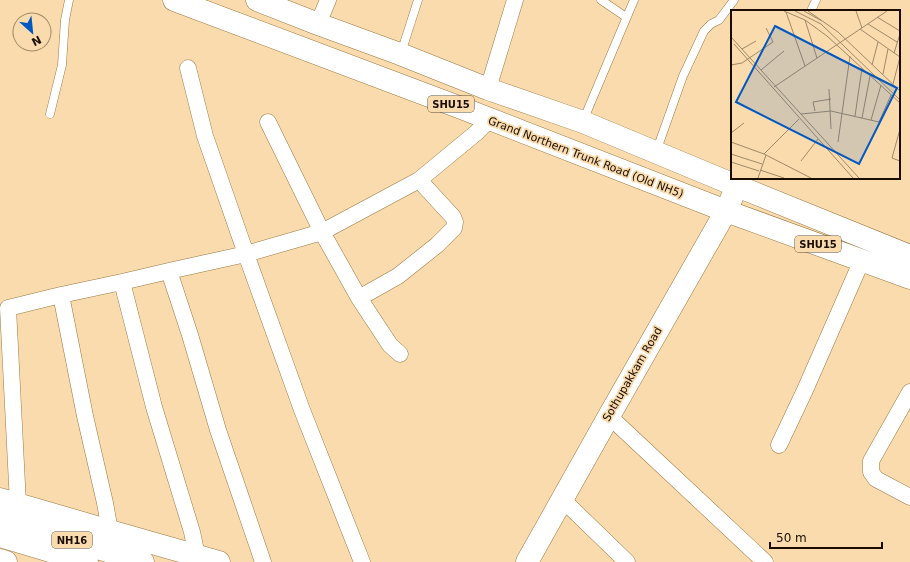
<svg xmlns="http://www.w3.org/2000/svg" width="910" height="562" font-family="'DejaVu Sans',sans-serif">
<rect width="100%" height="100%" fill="#f9dbae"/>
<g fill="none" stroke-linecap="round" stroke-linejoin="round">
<g stroke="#9b7942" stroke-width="9">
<path id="lane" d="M601,0L626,17
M811,11L816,0
M401,53L418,0
M50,114L62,65L65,20L69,0
M583,121L634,0
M656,152L683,76L704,31L711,24L719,20L734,0"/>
</g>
<g stroke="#9b7942" stroke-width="17">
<path id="street" d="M318,24L328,0
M188,68L205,136L246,254L302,410L362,562
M488,89L515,0
M268,122L322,232L359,298L390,345L400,354
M169,271L190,335L218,430L263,562
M122,282L154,407L192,532L197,556
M61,295L85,416L105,503L110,531
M359,298L398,276L437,245L454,228L455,222L453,217L419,180
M910,392L871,461V472L876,479L910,497
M609,416L765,562
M779,445L805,390L862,260
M562,499L627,562
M18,504L8,308L61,295L122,282L169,271L246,254L322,232L419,180L476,133L490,119"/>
</g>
<g stroke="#9b7942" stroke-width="23">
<path id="secondary" d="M0,499L110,531L219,562
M0,560L6,562
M527,562L609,416L726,211L737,186"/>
</g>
<g stroke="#9b7942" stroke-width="23">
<path id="primary" d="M174,0L464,109L726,211L910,278
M257,0L318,24L400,54L488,89L583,122L737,186L910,256"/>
</g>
<g stroke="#9b7942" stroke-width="23">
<path id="highway" d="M0,518L143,562
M0,536L87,562"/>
</g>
<use href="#lane" stroke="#fff" stroke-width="8"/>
<use href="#street" stroke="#fff" stroke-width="16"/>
<use href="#secondary" stroke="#fff" stroke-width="22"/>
<use href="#primary" stroke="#fff" stroke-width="22"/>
<use href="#highway" stroke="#fff" stroke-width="22"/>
</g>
<g text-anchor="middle" stroke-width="3.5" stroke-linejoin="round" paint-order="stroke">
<g fill="#f9dbae" stroke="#5d4b34" stroke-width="1">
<rect x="428" y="96" width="46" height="16" rx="3"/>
<rect x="795" y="236" width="46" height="16" rx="3"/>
<rect x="52" y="532" width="40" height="16" rx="3"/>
</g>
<g font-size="10" font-weight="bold" fill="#1a0d00">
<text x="451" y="108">SHU15</text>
<text x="818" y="248">SHU15</text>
<text x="72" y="544">NH16</text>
</g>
<g font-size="11" fill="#1a0d00" stroke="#f9dbae">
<text transform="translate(586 157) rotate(21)" y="4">Grand Northern Trunk Road (Old NH5)</text>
<text transform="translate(632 374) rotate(-60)" y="4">Sothupakkam Road</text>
</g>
</g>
<g transform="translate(731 10)">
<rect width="169" height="169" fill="#f9dbae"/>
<path fill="none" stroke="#a08968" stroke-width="1" d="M53,1L74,10L96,26L169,93M64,1L90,14L169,90M73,1L91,11M77,1L107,22L169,81M125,1L131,18M55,2L74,56M146,7L169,21M74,10L86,48M137,14L166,32M129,19L169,47L162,74M0,27L128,168M3,34L122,168M11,39L25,31M163,43L169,24M0,55L11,53L42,32L35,18M141,55L147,32M30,60L53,41M152,64L157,39M43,77L156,1M98,79L100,119M84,101L82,92L100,89M70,104L100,101L148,112L160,85M124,106L131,58M131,108L139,66M140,110L150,75M169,119L161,148L169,151M0,123L13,113M0,132L33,144L80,168M107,132L119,46M0,144L31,154M33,144L68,109M70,151L87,129M0,152L28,161M29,160L53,168M27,168L35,145"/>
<path fill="#0058c1" fill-opacity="0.15" stroke="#0058c1" stroke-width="2" d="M44,16L166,78L128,154L5,92Z"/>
<rect width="169" height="169" fill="none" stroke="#1a0d00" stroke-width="2"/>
</g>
<g transform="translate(32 32) rotate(153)"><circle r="19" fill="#f9dbae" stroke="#a08968"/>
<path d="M0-3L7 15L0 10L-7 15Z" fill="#0058c1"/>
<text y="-6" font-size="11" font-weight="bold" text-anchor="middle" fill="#1a0d00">N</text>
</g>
<path d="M770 542v6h112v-6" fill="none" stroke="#1a0d00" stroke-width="2"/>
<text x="776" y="542" font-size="12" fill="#1a0d00" stroke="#f9dbae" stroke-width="3" paint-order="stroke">50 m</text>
</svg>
